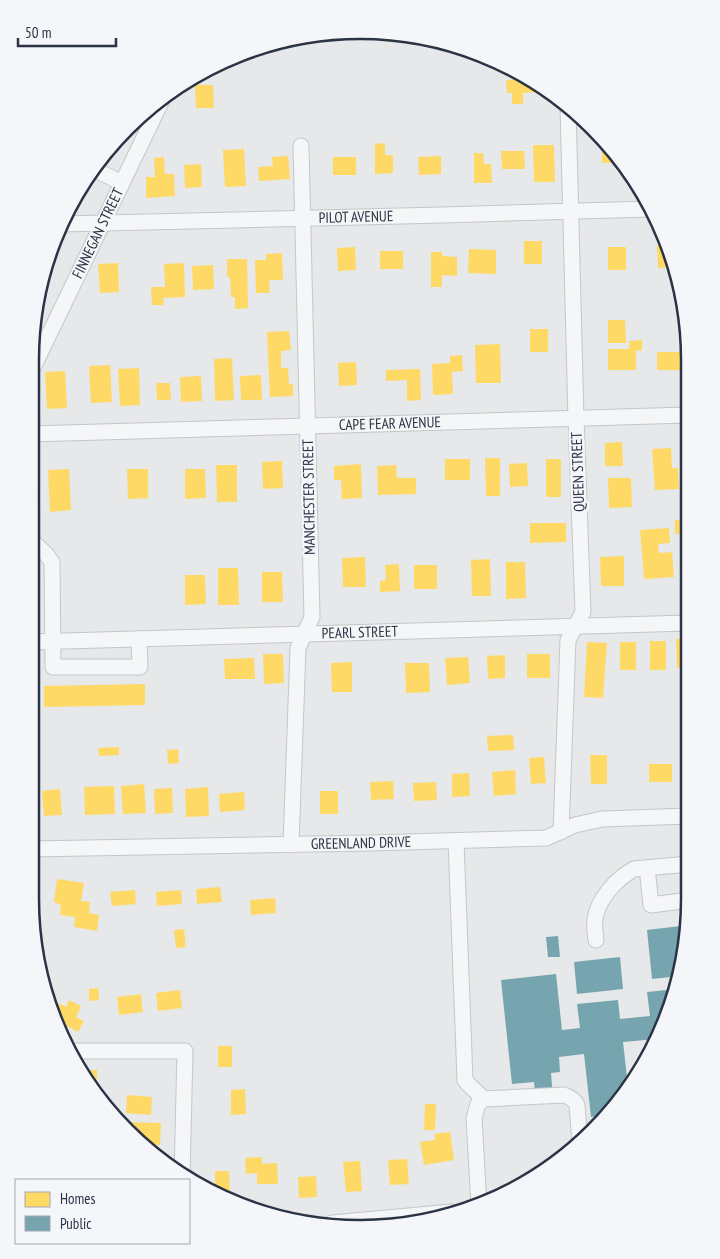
<svg xmlns="http://www.w3.org/2000/svg" width="720" height="1259" font-family="'PT Sans Narrow',sans-serif">
<rect width="100%" height="100%" fill="#e6e8ea"/>
<path fill="#ffd966" d="M342,31L365,32V35L342,37Z
M386,32L396,33V42H387Z
M532,79L540,86V92L523,93V104H512V93H507L506,80Z
M195,85H213L214,108H196Z
M385,143V155H393V173L375,174V144Z
M533,145H554L555,182H534Z
M602,146H609L623,162L602,163Z
M244,149L246,186L225,187L223,150Z
M501,151H524L525,169H502Z
M474,153H483L484,164H491L492,183H474Z
M288,156L290,179L259,181L258,167L273,166L272,157Z
M441,156V174L419,175L418,157Z
M164,157L165,174H174L175,196L146,198V177H155L154,158Z
M333,157H356V175H333Z
M201,164L202,187L185,188L184,165Z
M524,241H542V264H524Z
M668,244L672,254L676,267L658,268L657,245Z
M355,247L356,270L338,271L337,248Z
M608,247H626V270H608Z
M469,249L496,250V274L468,273Z
M380,251H403V269H380Z
M431,252H442V256L457,257V276L442,275V287H431Z
M282,253L283,280H269L270,293H256L255,260H266V254Z
M227,259H247L248,308L235,309V297H231L230,278L227,276Z
M118,263L119,292L100,293L98,264Z
M184,263L185,297L163,298L164,305H152L151,287H165L164,264Z
M213,265L214,289L193,290L192,266Z
M608,320H625L626,343H608Z
M530,329H548V352H530Z
M289,331L291,350L281,351V368H288L289,384H293V396L270,397L267,332Z
M642,340V351L636,350V370H608V349H629V341Z
M500,344L501,383H476L475,345Z
M657,352H680V370H657Z
M462,355L463,371L452,372L453,394L433,395L432,364L450,363V356Z
M232,358L234,400L215,401L214,359Z
M356,362L357,385L339,386L338,363Z
M110,365L112,402L91,403L89,366Z
M139,368L140,405L120,406L118,369Z
M420,369L421,400L407,401V380L386,381V370Z
M65,371L67,408L47,409L45,372Z
M261,375L262,400H241L240,376Z
M201,376L202,401L181,402L180,377Z
M156,383H170L171,400H157Z
M622,442L623,466H605V443Z
M671,448L672,468H678L679,489L655,490L652,449Z
M485,458H500V496H486Z
M445,459H470V480H445Z
M546,459H561V497H546Z
M282,461L283,488L263,489L262,462Z
M527,463L528,486L510,487L509,464Z
M361,464L362,498L342,499L341,480H334V466Z
M216,465H237V502H217Z
M396,465L397,478H416V494L378,495L377,466Z
M69,469L71,510L50,512L48,470Z
M127,469H148V498L128,499Z
M185,469H205L206,498L185,499Z
M608,478H631L632,507L609,508Z
M675,520H688V533L675,534Z
M530,523H566V542L530,543Z
M669,528L670,543L658,544L659,553L672,552L674,577L644,579L640,530Z
M624,556V586H601L600,557Z
M365,557L366,587H343L342,558Z
M490,559L491,596H472L471,560Z
M506,562H525L526,598L506,599Z
M399,564L400,591L380,592V581L386,580L385,565Z
M414,565H437V589H414Z
M218,568H238L239,605H218Z
M262,572H282L283,602H262Z
M185,575H205L206,604L185,605Z
M676,639H688V667L677,668Z
M650,641H666V670H650Z
M587,642L607,643L603,698L584,697Z
M620,642H636V670H620Z
M263,654H283L284,683L264,684Z
M527,654H550V678H527Z
M505,655V678L488,679L487,656Z
M468,657L470,683L447,685L445,658Z
M254,658L255,679H225L224,659Z
M352,662V692H332L331,663Z
M405,663H429L430,692L406,693Z
M145,684V705L44,707V686Z
M513,735L514,750L488,751L487,736Z
M119,747V755L99,756L98,748Z
M178,749L179,763L168,764L167,750Z
M590,755H607V784H591Z
M544,757L546,783L531,784L529,758Z
M680,762H689V780H680Z
M649,764H672V782H649Z
M515,770L516,794L494,796L492,772Z
M469,773L470,796L452,797V774Z
M393,781L394,799L371,800L370,782Z
M436,782L437,800L414,801L413,783Z
M144,784L146,813L123,814L121,786Z
M114,786L115,814L85,815L84,787Z
M208,787L209,816L186,817L185,789Z
M172,788L173,813L155,814L154,789Z
M60,789L62,815L44,816L42,791Z
M320,791H338V814H320Z
M244,792L245,810L220,812L219,794Z
M57,879L84,883L81,901L90,902L89,913L99,915L97,931L74,927L75,917L60,915L61,905L54,902Z
M220,887L222,902L197,904L196,889Z
M135,890L136,904L112,906L110,892Z
M181,890L182,904L157,906L156,892Z
M275,898L276,913L251,915L250,900Z
M184,929L186,947L176,948L174,930Z
M98,988L99,1000L89,1001V989Z
M180,990L182,1008L158,1011L156,993Z
M141,994L143,1012L119,1015L117,997Z
M69,1000L81,1006L76,1017L84,1021L78,1032L56,1020L48,1006L54,1009L58,1003L66,1007Z
M218,1046H232V1067H218Z
M82,1070H97V1097Z
M245,1089L246,1114L231,1115V1090Z
M127,1095L152,1097L151,1115L126,1113Z
M425,1104H436L435,1130H424Z
M122,1122L161,1123L160,1145L145,1144Z
M450,1132L454,1160L424,1165L420,1142L435,1140L434,1134Z
M262,1157V1164L277,1163L278,1184H257V1173L246,1174L245,1158Z
M407,1159L409,1184L390,1185L388,1160Z
M360,1161L362,1191L346,1192L343,1162Z
M215,1171H229L230,1196H226L215,1191Z
M316,1176L317,1197L299,1198L298,1177Z"/>
<path fill="#76a5af" d="M689,925L680,976L652,979L647,930Z
M558,936L560,957H548L546,937Z
M620,957L623,989L577,994L574,962Z
M556,974L562,1030L580,1028L577,1004L618,1000L620,1019L650,1016L647,992L677,989L656,1039L623,1042L628,1086L604,1115L591,1117L584,1054L559,1057L560,1072L551,1073L553,1098L536,1100L534,1082L512,1084L501,980Z"/>
<g fill="none" stroke-linecap="round" stroke-linejoin="round">
<g stroke="#c4c6c8" stroke-width="17">
<g id="minor">
<path d="M96,170L122,183"/>
<path id="s1" d="M61,224L443,215L650,209"/>
<path id="s2" d="M31,372L164,96"/>
<path id="s3" d="M31,434L688,415"/>
<path d="M30,539L46,554L52,562L53,667H140L139,639"/>
<path id="s4" d="M30,642L688,623"/>
<path d="M561,832L568,640L583,612L576,419L568,107"/>
<path d="M456,841L465,1080L469,1085L484,1099"/>
<path d="M291,845L298,648L312,617L301,146"/>
<path id="s5" d="M30,849L372,843L546,838L575,825L602,819L689,816"/>
<path d="M647,868L651,905L689,900"/>
<path d="M596,940C595,933 594,926 595,919C598,899 616,879 634,869L689,864"/>
<path d="M72,1051H185L182,1176"/>
<path d="M479,1206L474,1118L478,1104L484,1099L564,1095C570,1097 574,1099 577,1105L580,1144"/>
<path d="M332,1223L452,1212"/>
</g>
</g>
<use href="#minor" stroke="#f5f6f7" stroke-width="15"/>
</g>
<g text-anchor="middle" stroke-width="5" stroke-linejoin="round" paint-order="stroke">
<g font-size="15" fill="#2b3445" stroke="#f4f6f9">
<text dy="5" stroke="none"><textPath href="#s1" startOffset="295">PILOT AVENUE</textPath></text>
<text dy="5" stroke="none"><textPath href="#s2" startOffset="154">FINNEGAN STREET</textPath></text>
<text dy="5" stroke="none"><textPath href="#s3" startOffset="359">CAPE FEAR AVENUE</textPath></text>
<text transform="translate(578 472) rotate(-92)" y="5">QUEEN STREET</text>
<text transform="translate(309 497) rotate(-91)" y="5">MANCHESTER STREET</text>
<text dy="5" stroke="none"><textPath href="#s4" startOffset="330">PEARL STREET</textPath></text>
<text dy="5" stroke="none"><textPath href="#s5" startOffset="331">GREENLAND DRIVE</textPath></text>
</g>
</g>
<path d="M0 0H720V1259H0ZM360 39H360A321 321 0 0 1 681 360V899A321 321 0 0 1 360 1220H360A321 321 0 0 1 39 899V360A321 321 0 0 1 360 39Z" fill="#f4f6f9" fill-rule="evenodd"/>
<path fill="none" stroke="#2b3445" stroke-width="2.5" d="M360 39H360A321 321 0 0 1 681 360V899A321 321 0 0 1 360 1220H360A321 321 0 0 1 39 899V360A321 321 0 0 1 360 39Z"/>
<rect x="15" y="1179" width="175" height="65" fill="#f4f6f9" stroke="#a4a8b1"/>
<rect x="25" y="1192" width="25" height="15" fill="#ffd966" stroke="#a4a8b1"/>
<text x="60" y="1204" font-size="15" fill="#2b3445">Homes</text>
<rect x="25" y="1216" width="25" height="15" fill="#76a5af" stroke="#a4a8b1"/>
<text x="60" y="1229" font-size="15" fill="#2b3445">Public</text>
<path d="M18 38v8h98v-8" fill="none" stroke="#2b3445" stroke-width="2.5"/>
<text x="25" y="38" font-size="15" fill="#2b3445" stroke="#f4f6f9" stroke-width="4" paint-order="stroke">50 m</text>
</svg>
